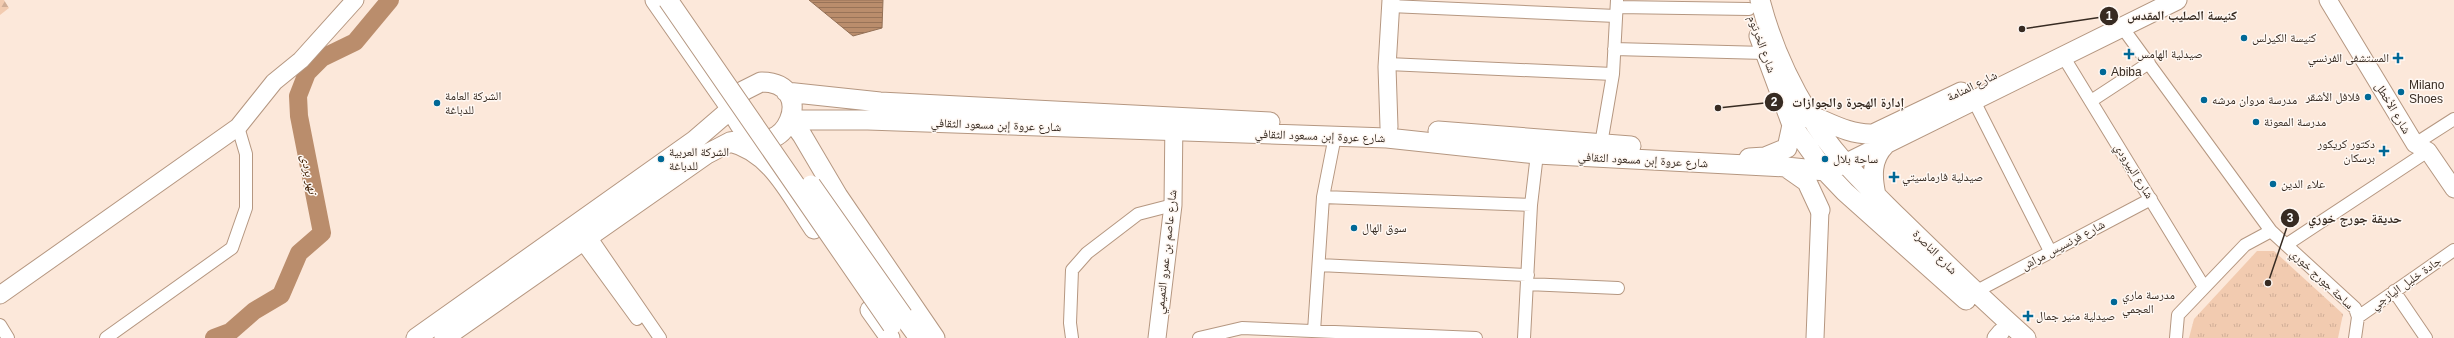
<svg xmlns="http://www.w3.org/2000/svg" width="2454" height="338" font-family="Arial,'Noto Naskh Arabic',sans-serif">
<defs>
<pattern id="forest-firs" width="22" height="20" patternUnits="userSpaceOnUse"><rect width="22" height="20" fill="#f2cbb0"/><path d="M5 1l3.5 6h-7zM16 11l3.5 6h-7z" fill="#d0ae97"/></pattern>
<pattern id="park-tufts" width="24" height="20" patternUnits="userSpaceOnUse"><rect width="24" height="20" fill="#f2cbb0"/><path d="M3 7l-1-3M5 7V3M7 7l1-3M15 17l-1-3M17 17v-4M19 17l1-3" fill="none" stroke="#d0ae97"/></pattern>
<pattern id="water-rules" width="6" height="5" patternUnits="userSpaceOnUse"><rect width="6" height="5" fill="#ba8d6c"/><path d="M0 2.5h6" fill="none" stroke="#987358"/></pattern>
</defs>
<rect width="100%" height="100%" fill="#fce8da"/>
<path fill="url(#forest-firs)" d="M0,0H4L9,8L0,15Z"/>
<path fill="url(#park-tufts)" d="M2257,251H2274L2343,314L2338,338H2189L2194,319Z"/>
<path fill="url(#water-rules)" stroke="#937056" d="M809,0H883L882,28L853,36Z"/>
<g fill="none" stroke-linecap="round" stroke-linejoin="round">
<path stroke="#ba8d6c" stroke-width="18" d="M214,338L230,332L254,311L281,295L299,253L322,233L299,116L298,96L307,73L322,58L355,42L390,0"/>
<g stroke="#b59781" stroke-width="14">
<path id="street" d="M1390,6L1616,16
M1617,7L1749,9
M2122,27L2271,231L2355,308L2358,317L2355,338
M1614,49L1765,53
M2063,56L2204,287
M1388,64L1613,74
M1973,99L2050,251
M2091,101L2149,63
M1601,144L1613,74L1617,0
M2415,144L2454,119
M1323,197L1531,205
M590,236L660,338
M581,242L637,319
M2286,245L2428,151
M1319,265L1528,275
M1527,284L1618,288
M2394,291L2426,338
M1975,292L2151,199
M2358,317L2454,250
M0,325L8,338
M1314,331L1323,197L1335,136
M106,338L232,248L246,208V154L238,127
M1072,338L1070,323L1072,270L1087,253L1138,214L1173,205
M1199,338L1242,328L1476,338
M1524,338L1531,205L1537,154
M2176,338L2178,315L2245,245L2271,231"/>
</g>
<g stroke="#b59781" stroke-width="19">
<path id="secondary" d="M2328,0L2415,144L2428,151L2454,189
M1389,127L1387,67L1391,0
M0,295L238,127L274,82L301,60L355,0
M1157,338L1173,205L1174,117
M1815,338L1820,210
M1996,338L2001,332"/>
</g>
<g stroke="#b59781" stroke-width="21">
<path id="primary" d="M1760,0C1770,39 1788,80 1809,114C1831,153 1867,186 1898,217C1940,258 1982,299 2026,338
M1759,36L1792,125L1825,171L1845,192L1966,300
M761,82C821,82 782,168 744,130C738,124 735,116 731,109L743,91Z
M786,92L880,102L1270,122
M791,120H868L1387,138L1537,154L1786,167L1825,171L1847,163L2177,0
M791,120L802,135L838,196L935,338
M1438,131L1631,146
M730,142C772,152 791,196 814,229
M1749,158L1765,157L1787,148L1792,125L1808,114C1830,123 1850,135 1873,134L1961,92
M1787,168L1807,182L1820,210
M1876,195C1872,177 1871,159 1885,145
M870,310L890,338
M903,316L919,338
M416,338L695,140L731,109L655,0
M444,338L707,154L730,142L756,138"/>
</g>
<use href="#street" stroke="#fff" stroke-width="12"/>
<use href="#secondary" stroke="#fff" stroke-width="17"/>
<use href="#primary" stroke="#fff" stroke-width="19"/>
<g stroke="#b59781" stroke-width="21" stroke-linecap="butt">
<path id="primary-bridge" d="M668,0L892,325
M811,185L903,316"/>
</g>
<use href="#primary-bridge" stroke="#fff" stroke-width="19"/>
</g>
<g fill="#006896" stroke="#fff8f3" stroke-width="1.5">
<circle cx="2244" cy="38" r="4"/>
<path d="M2127 48h4v4h4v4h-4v4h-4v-4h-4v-4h4z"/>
<path d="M2396 52h4v4h4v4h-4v4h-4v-4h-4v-4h4z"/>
<circle cx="2103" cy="72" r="4"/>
<circle cx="2401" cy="92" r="4"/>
<circle cx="2368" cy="97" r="4"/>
<circle cx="2204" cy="100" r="4"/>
<circle cx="437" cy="103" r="4"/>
<circle cx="2256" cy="122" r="4"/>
<path d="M2382 145h4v4h4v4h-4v4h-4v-4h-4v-4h4z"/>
<circle cx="661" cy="159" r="4"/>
<circle cx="1825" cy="159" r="4"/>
<path d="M1892 171h4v4h4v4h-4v4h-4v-4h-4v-4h4z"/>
<circle cx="2273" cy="184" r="4"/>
<circle cx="1354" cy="228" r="4"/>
<circle cx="2114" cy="302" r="4"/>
<path d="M2026 310h4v4h4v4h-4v4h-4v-4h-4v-4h4z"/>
</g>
<g text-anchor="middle" stroke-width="3" stroke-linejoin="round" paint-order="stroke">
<g font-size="12" fill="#372b22" stroke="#fff8f3" text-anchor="start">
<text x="2252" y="42">كنيسة الكيرلس</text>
<text x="2137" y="58">صيدلية الهامس</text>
<text x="2389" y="62" text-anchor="end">المستشفى الفرنسي</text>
<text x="2111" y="76">Abiba</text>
<text x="2409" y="89">Milano<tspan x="2409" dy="14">Shoes</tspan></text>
<text x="445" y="100">الشركة العامة<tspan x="445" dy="14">للدباغة</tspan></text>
<text x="2360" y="101" text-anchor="end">فلافل الأشقر</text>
<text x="2212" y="104">مدرسة مروان مرشه</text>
<text x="2264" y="126">مدرسة المعونة</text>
<text x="2375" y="148" text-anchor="end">دكتور كريكور<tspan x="2375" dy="14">برسكان</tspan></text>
<text x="669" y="156">الشركة العربية<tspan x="669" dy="14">للدباغة</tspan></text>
<text x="1833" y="163">ساحة بلال</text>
<text x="1902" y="181">صيدلية فارماسيتي</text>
<text x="2281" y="188">علاء الدين</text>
<text x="1362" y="232">سوق الهال</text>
<text x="2122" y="299">مدرسة ماري<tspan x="2122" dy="14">العجمي</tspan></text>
<text x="2036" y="320">صيدلية منير جمال</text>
</g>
<g font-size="12" fill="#372b22" stroke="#fff8f3">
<text transform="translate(1762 44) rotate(70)" y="4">شارع الخرتوم</text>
<text transform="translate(1972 86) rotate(-26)" y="4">شارع المنامة</text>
<text transform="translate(2393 108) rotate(59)" y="4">شارع الأخطل</text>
<text transform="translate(996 125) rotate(2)" y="4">شارع عروة إبن مسعود الثقافي</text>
<text transform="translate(1320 136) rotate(2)" y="4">شارع عروة إبن مسعود الثقافي</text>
<text transform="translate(1643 160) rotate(3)" y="4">شارع عروة إبن مسعود الثقافي</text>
<text transform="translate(2134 171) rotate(58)" y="4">شارع البيرودي</text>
<text transform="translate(2063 245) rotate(-28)" y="4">شارع فرنسيس مراش</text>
<text transform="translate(1166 252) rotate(-84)" y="4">شارع عاصم بن عمرو التميمي</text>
<text transform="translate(1935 252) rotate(45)" y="4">شارع الناصرة</text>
<text transform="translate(2322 279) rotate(43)" y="4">ساحة جورج خوري</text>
<text transform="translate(2406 283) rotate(-35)" y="4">جادة خليل اليازجي</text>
</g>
<g font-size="13" font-style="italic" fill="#422207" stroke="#fff8f3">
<text transform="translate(310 174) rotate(79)" y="5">نهر بردى</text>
</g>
</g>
<path fill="none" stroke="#372b22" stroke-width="1.5" d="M2022 29L2109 16M1718 108L1774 102M2268 283L2290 218"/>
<g fill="#372b22" stroke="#fff8f3" stroke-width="1.5">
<circle cx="2022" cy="29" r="4"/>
<circle cx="1718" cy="108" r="4"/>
<circle cx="2268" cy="283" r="4"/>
<circle cx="2109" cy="16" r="10"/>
<circle cx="1774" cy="102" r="10"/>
<circle cx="2290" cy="218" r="10"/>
</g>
<g font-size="12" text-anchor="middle" font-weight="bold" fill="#fff">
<text x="2109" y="20">1</text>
<text x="1774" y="106">2</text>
<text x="2290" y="222">3</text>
</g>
<g font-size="13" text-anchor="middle" font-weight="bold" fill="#372b22" stroke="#fff8f3" stroke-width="3" stroke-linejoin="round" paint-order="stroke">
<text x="2182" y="20">كنيسة الصليب المقدس</text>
<text x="1848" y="107">إدارة الهجرة والجوازات</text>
<text x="2355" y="223">حديقة جورج خوري</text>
</g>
</svg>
